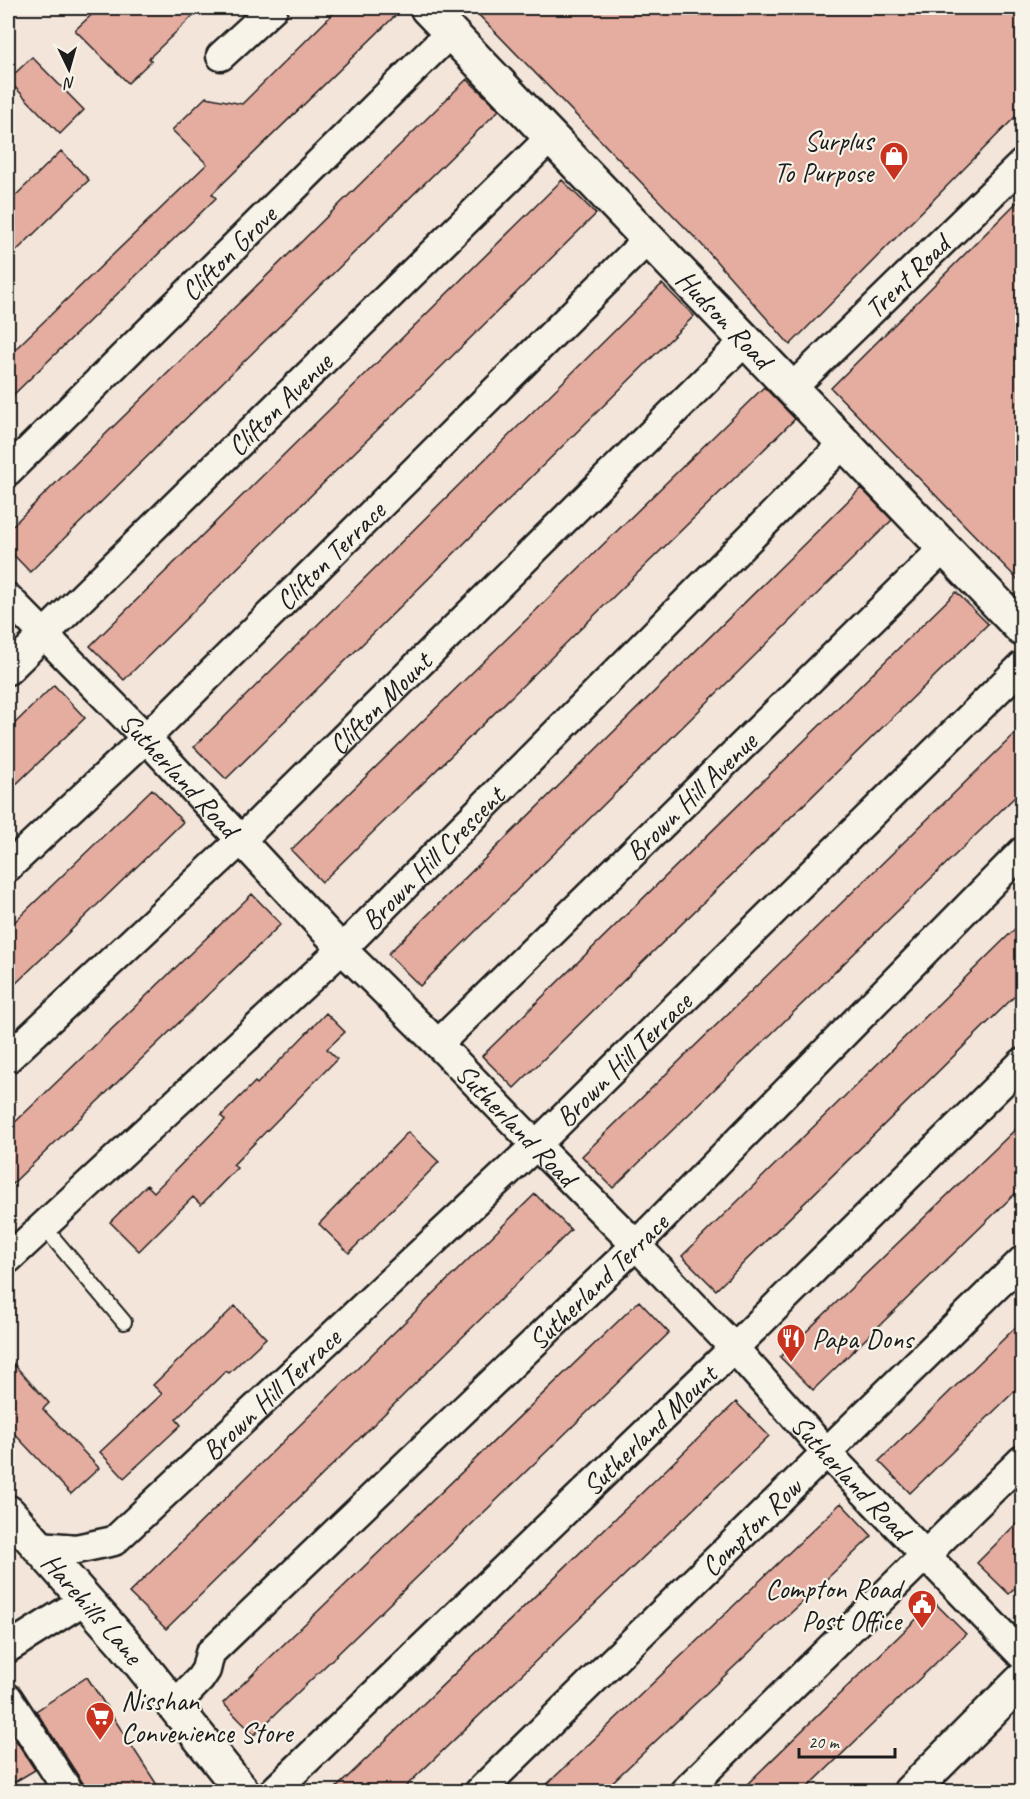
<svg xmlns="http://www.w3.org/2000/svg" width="1030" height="1799" font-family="Caveat,sans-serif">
<rect width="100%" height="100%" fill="#f3e5da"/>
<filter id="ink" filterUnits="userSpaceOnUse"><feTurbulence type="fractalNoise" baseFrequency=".0167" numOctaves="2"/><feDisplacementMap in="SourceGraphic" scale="12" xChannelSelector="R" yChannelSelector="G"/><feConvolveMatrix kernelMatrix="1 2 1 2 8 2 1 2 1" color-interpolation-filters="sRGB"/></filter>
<g filter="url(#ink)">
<path fill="#e5aca0" stroke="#1c1c1c" stroke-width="1.5" d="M99,8H201L149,58L151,61L128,83L75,30Z
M339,8H403L212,194L216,198L8,400V356L207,164L172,130L206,97L242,104Z
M472,8H1023V109L790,345L702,245Z
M32,57L84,110L60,134L8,80Z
M467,79L499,110L30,572L8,549V530Z
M61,151L89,180L8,259V203Z
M562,180L596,214L124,680L90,646Z
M1023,196V585L831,388Z
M662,284L694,316L226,779L194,747Z
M764,387L795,419L322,882L291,850Z
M861,488L892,520L420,986L388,954Z
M956,592L988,624L514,1088L482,1056Z
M54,685L85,718L8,792V730Z
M1023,726V789L613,1188L582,1156Z
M152,789L183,822L8,991V928Z
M252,894L281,924L8,1188V1129Z
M1023,921V988L716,1290L682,1256Z
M326,1013L345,1032L327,1049L337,1059L233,1165L237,1168L201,1205L193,1197L139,1251L110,1222L147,1185L154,1192L225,1120L221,1116L255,1082L257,1084Z
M1023,1122V1186L813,1390L780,1357Z
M408,1132L439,1162L349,1253L319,1224Z
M535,1194L571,1230L166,1629L129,1593Z
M639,1301L669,1333L254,1735L223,1703Z
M235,1306L266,1338L229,1373L226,1371L176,1419L181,1425L124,1478L100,1452L162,1394L153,1385Z
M1023,1320V1383L910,1493L879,1461Z
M8,1358L49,1403L43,1409L99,1468L71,1494L8,1427Z
M736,1402L769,1436L401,1791H333Z
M841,1503L872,1536L603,1791H540Z
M1023,1517V1581L1009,1594L977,1563Z
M934,1602L966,1634L945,1654L804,1791H740Z
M87,1677L161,1791H85L83,1783L36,1711Z
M8,1728L35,1770L8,1786Z"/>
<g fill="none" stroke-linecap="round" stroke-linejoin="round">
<g stroke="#1c1c1c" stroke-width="18">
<path id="service" d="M43,1226L124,1322"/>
</g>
<g stroke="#1c1c1c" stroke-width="33">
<g id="minor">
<path d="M221,56L273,8"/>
<path id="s1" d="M792,388L1022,164"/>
<path id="s2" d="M8,471L450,33"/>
<path id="s3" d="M8,598L146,738L342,949L438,1044L536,1145L636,1245L734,1348L827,1453L1022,1655"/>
<path id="s4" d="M8,670L551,137"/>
<path id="s5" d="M8,867L146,738L648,239"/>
<path id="s6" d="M438,1044L944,548"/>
<path id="s7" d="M8,1058L240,841L746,340"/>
<path id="s8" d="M8,1259L342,949L844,443"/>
<path id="s9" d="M40,1546L76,1549L114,1541L536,1145L1022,666"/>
<path d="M8,1648L86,1599"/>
<path d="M8,1698L69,1792"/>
<path id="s10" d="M174,1706L200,1679L206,1670L210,1653L636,1245L1022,852"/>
<path id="s11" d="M273,1792L734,1348L1022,1063"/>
<path id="s12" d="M479,1792L1022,1261"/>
<path d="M684,1792L1022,1460"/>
</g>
</g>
<g stroke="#1c1c1c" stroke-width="38">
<g id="tertiary">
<path id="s13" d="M427,8L1022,629"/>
<path d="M910,1792L1022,1680"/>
</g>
</g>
<g stroke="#1c1c1c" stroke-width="38">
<g id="secondary">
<path id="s14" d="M8,1512L124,1643L243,1792"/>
</g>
</g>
<use href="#service" stroke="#f7f3e8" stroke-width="14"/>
<use href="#minor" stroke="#f7f3e8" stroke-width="28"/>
<use href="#tertiary" stroke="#f7f3e8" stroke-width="33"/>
<use href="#secondary" stroke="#f7f3e8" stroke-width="33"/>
</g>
</g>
<defs>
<g id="shop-pin" transform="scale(1.5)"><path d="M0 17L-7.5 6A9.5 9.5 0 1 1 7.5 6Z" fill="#c8321e" stroke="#f7f3e8"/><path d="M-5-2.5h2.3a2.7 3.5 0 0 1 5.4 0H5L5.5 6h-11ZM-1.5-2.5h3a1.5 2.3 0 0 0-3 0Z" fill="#fff"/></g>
<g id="restaurant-pin" transform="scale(1.5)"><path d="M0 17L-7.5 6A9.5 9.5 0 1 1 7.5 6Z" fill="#c8321e" stroke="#f7f3e8"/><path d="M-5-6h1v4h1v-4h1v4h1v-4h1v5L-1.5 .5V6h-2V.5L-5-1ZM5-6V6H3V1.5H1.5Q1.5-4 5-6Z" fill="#fff"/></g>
<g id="civic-pin" transform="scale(1.5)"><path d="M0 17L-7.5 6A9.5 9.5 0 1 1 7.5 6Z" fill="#c8321e" stroke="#f7f3e8"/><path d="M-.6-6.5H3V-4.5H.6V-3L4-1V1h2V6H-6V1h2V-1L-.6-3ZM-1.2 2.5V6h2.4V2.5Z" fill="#fff"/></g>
<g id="supermarket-pin" transform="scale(1.5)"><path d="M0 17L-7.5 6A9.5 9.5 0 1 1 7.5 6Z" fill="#c8321e" stroke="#f7f3e8"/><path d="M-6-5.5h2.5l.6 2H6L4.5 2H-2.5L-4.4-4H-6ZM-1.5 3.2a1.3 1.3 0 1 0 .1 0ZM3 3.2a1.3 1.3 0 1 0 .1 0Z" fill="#fff"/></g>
</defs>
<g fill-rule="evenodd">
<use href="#shop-pin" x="894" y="156"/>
<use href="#restaurant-pin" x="791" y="1338"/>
<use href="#civic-pin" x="922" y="1604"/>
<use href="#supermarket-pin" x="100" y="1716"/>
</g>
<g text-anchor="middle" stroke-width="4.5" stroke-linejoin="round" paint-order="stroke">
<g font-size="28" fill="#1c1c1c" stroke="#f7f3e8" text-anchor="end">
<text x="873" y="150">Surplus<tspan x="873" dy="32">To Purpose</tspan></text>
<text x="812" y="1348" text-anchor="start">Papa Dons</text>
<text x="901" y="1598">Compton Road<tspan x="901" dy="32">Post Office</tspan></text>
<text x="121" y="1710" text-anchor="start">Nisshan<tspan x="121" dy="32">Convenience Store</tspan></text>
</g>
<g font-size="28" fill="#1c1c1c" stroke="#f7f3e8">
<text dy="10" stroke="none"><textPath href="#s2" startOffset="310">Clifton Grove</textPath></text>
<text dy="10" stroke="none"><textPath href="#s1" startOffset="160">Trent Road</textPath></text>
<text dy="10" stroke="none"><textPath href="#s13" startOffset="430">Hudson Road</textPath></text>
<text dy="10" stroke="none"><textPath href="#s4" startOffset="380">Clifton Avenue</textPath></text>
<text dy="10" stroke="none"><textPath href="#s5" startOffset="448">Clifton Terrace</textPath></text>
<text dy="10" stroke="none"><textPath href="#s7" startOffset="514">Clifton Mount</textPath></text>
<text dy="10" stroke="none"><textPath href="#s3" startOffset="246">Sutherland Road</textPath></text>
<text dy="10" stroke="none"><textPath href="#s6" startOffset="354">Brown Hill Avenue</textPath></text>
<text dy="10" stroke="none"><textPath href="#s8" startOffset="584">Brown Hill Crescent</textPath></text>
<text dy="10" stroke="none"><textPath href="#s9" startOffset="776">Brown Hill Terrace</textPath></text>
<text dy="10" stroke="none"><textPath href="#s3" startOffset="732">Sutherland Road</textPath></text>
<text dy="10" stroke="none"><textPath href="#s10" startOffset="603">Sutherland Terrace</textPath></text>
<text dy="10" stroke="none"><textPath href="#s9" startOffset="290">Brown Hill Terrace</textPath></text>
<text dy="10" stroke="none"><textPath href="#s11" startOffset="522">Sutherland Mount</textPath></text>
<text dy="10" stroke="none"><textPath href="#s3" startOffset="1218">Sutherland Road</textPath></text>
<text dy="10" stroke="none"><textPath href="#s12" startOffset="380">Compton Row</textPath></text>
<text dy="10" stroke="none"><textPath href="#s14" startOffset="128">Harehills Lane</textPath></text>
</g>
</g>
<rect width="1030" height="1799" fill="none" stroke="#f7f3e8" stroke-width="30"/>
<rect x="15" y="15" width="1000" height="1769" fill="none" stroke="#1c1c1c" stroke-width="2" filter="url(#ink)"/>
<g transform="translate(69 69) rotate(175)" stroke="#f7f3e8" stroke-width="4.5" paint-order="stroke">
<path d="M0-4.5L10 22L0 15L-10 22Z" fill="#1c1c1c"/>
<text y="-9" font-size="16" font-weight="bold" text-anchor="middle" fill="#1c1c1c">N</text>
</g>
<path d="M799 1748v9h96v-9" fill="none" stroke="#1c1c1c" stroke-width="3"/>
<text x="808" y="1748" font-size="18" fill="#1c1c1c" stroke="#f7f3e8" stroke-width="4.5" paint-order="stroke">20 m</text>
</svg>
